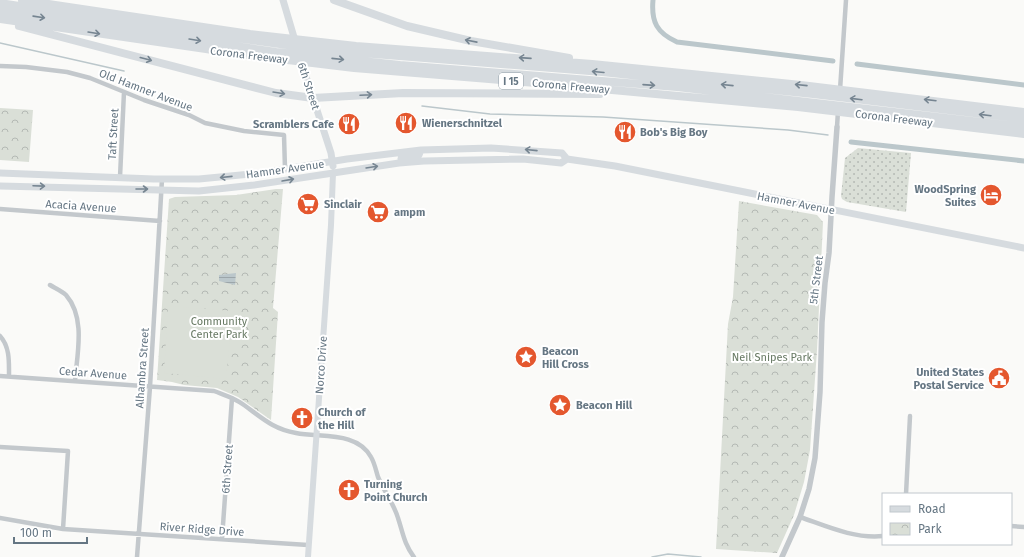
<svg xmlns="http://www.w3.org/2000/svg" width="1024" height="557" font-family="'Fira Sans',sans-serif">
<defs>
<pattern id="grass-dots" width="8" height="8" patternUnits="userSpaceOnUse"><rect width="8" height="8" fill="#dadfd7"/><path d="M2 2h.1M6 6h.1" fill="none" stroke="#b4b9b4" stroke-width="1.8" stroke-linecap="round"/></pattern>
<pattern id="park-crowns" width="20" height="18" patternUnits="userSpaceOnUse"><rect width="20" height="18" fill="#dadfd7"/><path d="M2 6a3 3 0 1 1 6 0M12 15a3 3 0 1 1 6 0" fill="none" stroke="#b4b9b4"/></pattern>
<pattern id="water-rules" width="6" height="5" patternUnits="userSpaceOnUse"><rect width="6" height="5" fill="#bbc7cb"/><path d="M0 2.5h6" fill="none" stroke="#9ca6aa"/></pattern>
</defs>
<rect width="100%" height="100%" fill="#fafaf8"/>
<path fill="url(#grass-dots)" d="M858,148L911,153L906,212L847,202L842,199L841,196L845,158Z"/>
<path fill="url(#park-crowns)" d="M0,108L33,110L29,162L0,160Z
M276,189H283L273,308L278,312L271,420L238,397L217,388L184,385L172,382L157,380L169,199L175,197L236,195Z
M739,201L817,215L823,222L817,350L810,450L804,482L794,515L777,553L716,549L728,324L733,297Z"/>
<path fill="#dadfd7" d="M168,306L233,311L226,379L164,373Z"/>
<path fill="url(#water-rules)" d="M236,273L235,285L219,281V275Z"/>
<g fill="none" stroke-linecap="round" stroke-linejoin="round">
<path stroke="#bbc7cb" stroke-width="1.5" d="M0,43L124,71
M422,106L490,114L603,117L788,130L828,135
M652,557L668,554L701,557"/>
<path stroke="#bbc7cb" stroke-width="5" d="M653,0C651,22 657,33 677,42L833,61
M857,64L1024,85
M851,142L1024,161"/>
<path stroke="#c3c8cc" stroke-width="4.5" d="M0,66L26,67L67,72L90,78L144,100L189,115L205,123L244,131L284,135L285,169
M840,90L846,0
M837,127L838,111
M120,177L124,92
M0,209L160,221
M50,285C55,288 62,291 66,295C86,318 77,354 75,381
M0,336C10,347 9,362 9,376
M0,376L214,391C224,395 235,398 244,405C262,418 273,429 296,433C321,438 357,431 371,457C375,464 376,471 378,477C384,491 394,504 398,518C403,533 404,544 414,557
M0,447L68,451L63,529
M906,494L910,416
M800,517C826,526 854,539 883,536
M0,518L63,529L308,545
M1011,526L1024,527
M222,539L232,398
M137,557L150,387L162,179"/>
<path stroke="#c3c8cc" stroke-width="5.5" d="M782,557L800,517L809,489L815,458L820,392L822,322L825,283L829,253L832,197L837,127"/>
<path stroke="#d6dbdf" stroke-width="6" d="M308,557L331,225L333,173"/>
<path stroke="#d6dbdf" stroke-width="7" d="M283,0L296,44
M300,58L331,153L333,166
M401,159L419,155L421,150
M0,173L154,179H199L261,173L347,159L421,150L491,148L562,153L567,159
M0,186L199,191L254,185L399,163L424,161L523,159L561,163L567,159L615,166L1024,248"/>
<path stroke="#d6dbdf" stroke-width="8" d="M22,0L250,34L356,46L592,64L801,85L1024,112
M334,0L407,26L471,41L569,58
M0,3L163,28L323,50L602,72L813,94L1024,119
M0,11L276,52L400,65L677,87L1024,127
M0,19L247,55L354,68L536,83L798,107L1024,134
M19,26L276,93L313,98L403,93L600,94"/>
</g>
<defs><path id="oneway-shaft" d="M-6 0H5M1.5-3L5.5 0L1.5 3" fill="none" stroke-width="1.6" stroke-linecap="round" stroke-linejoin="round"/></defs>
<g stroke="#768591">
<use href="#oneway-shaft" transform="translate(39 17) rotate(8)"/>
<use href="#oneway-shaft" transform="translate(94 33) rotate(9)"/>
<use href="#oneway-shaft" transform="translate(195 40) rotate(9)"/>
<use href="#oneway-shaft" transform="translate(471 41) rotate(-169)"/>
<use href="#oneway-shaft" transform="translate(525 58) rotate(-176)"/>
<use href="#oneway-shaft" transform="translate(146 59) rotate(15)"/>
<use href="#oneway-shaft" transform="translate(338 59) rotate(6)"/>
<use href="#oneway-shaft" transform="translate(598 72) rotate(-175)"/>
<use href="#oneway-shaft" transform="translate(649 85) rotate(4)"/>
<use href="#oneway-shaft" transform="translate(727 85) rotate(-174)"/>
<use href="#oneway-shaft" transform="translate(801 85) rotate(-174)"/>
<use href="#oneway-shaft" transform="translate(279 93) rotate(9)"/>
<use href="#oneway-shaft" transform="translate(366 95) rotate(-3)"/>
<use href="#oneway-shaft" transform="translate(856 99) rotate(-173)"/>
<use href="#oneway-shaft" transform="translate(930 100) rotate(-173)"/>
<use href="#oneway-shaft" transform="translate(985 115) rotate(-173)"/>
<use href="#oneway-shaft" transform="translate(531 150) rotate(-174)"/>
<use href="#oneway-shaft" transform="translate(372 167) rotate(-9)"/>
<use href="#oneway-shaft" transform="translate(226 177) rotate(174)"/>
<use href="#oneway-shaft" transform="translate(288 180) rotate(-10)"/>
<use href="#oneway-shaft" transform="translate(39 186) rotate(2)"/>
<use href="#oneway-shaft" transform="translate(142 189)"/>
</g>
<defs>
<g id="restaurant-disc" transform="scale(1.15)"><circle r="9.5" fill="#e4572e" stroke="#fff"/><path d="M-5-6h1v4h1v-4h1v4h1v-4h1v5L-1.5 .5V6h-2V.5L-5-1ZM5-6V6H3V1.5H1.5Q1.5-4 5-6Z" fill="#fff"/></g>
<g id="hotel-disc" transform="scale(1.15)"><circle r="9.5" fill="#e4572e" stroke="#fff"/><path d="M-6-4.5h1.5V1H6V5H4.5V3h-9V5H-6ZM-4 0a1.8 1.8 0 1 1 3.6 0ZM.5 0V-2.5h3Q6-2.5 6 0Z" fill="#fff"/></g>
<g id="supermarket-disc" transform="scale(1.15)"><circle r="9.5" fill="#e4572e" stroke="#fff"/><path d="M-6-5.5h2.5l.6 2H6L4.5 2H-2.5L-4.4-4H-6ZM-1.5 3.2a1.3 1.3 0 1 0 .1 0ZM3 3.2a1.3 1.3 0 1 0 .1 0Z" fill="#fff"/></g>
<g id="sight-disc" transform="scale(1.15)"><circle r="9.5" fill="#e4572e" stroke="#fff"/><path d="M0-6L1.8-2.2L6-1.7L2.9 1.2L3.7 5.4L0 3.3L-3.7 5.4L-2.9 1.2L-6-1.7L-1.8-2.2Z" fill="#fff"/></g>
<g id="civic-disc" transform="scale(1.15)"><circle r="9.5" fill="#e4572e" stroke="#fff"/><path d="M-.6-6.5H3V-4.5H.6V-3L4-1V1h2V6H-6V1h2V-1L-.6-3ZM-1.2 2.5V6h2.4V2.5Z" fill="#fff"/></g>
<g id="church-disc" transform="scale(1.15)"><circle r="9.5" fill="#e4572e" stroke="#fff"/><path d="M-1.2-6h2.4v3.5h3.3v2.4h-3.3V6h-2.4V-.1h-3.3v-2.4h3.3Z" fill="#fff"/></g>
</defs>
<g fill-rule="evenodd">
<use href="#restaurant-disc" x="406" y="123"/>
<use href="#restaurant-disc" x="349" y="124"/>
<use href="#restaurant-disc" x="625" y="132"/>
<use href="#hotel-disc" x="991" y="195"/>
<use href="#supermarket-disc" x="308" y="204"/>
<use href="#supermarket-disc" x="378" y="212"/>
<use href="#sight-disc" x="526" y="357"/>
<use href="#civic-disc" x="999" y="378"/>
<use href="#sight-disc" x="560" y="405"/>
<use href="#church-disc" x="302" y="418"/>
<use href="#church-disc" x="349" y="490"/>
</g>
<g text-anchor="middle" stroke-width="4" stroke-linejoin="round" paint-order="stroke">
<rect fill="#fff" stroke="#939fa8" stroke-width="1" x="499" y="73" width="24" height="16" rx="3"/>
<g font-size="10" font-weight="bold" fill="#657683">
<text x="511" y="85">I 15</text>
</g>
<g font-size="11" fill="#657683" stroke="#fff">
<text transform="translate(249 55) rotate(7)" y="4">Corona Freeway</text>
<text transform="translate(309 86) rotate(72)" y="4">6th Street</text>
<text transform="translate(571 86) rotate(5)" y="4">Corona Freeway</text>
<text transform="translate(146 90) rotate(21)" y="4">Old Hamner Avenue</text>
<text transform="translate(894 118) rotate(7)" y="4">Corona Freeway</text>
<text transform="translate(113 134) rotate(-87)" y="4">Taft Street</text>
<text transform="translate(285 169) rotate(-8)" y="4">Hamner Avenue</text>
<text transform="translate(796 203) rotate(11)" y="4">Hamner Avenue</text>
<text transform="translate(81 206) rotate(4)" y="4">Acacia Avenue</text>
<text transform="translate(816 280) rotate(-83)" y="4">5th Street</text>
<text transform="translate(321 365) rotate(-86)" y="4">Norco Drive</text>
<text transform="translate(142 368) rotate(-86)" y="4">Alhambra Street</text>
<text transform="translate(93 373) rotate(4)" y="4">Cedar Avenue</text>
<text transform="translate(227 469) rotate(-86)" y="4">6th Street</text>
<text transform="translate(202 529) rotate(4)" y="4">River Ridge Drive</text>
</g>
<g font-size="11" font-weight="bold" fill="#657683" stroke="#fff" text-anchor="start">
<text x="422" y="127">Wienerschnitzel</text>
<text x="334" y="128" text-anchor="end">Scramblers Cafe</text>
<text x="640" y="136">Bob's Big Boy</text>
<text x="976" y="193" text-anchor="end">WoodSpring<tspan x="976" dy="13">Suites</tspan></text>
<text x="324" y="208">Sinclair</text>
<text x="394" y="216">ampm</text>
<text x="542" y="355">Beacon<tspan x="542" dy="13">Hill Cross</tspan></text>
<text x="984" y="376" text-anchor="end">United States<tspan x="984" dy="13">Postal Service</tspan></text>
<text x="576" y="409">Beacon Hill</text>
<text x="318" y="416">Church of<tspan x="318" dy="13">the Hill</tspan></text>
<text x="364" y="488">Turning<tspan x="364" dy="13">Point Church</tspan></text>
</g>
<g font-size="11" fill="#687a64" stroke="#fff">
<text x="219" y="325">Community<tspan x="219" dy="13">Center Park</tspan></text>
<text x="772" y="361">Neil Snipes Park</text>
</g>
</g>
<rect x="882" y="493" width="130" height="52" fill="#ffffff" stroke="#c1c8cd"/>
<rect x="890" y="506" width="20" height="6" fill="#d6dbdf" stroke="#c1c8cd"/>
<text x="918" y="513" font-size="12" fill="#657683">Road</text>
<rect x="890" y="523" width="20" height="12" fill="url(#park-crowns)" stroke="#c1c8cd"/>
<text x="918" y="533" font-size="12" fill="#657683">Park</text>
<path d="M14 537v6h73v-6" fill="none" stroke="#657683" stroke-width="2"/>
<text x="20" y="537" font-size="12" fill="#657683" stroke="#ffffff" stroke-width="3" paint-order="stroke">100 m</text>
</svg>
